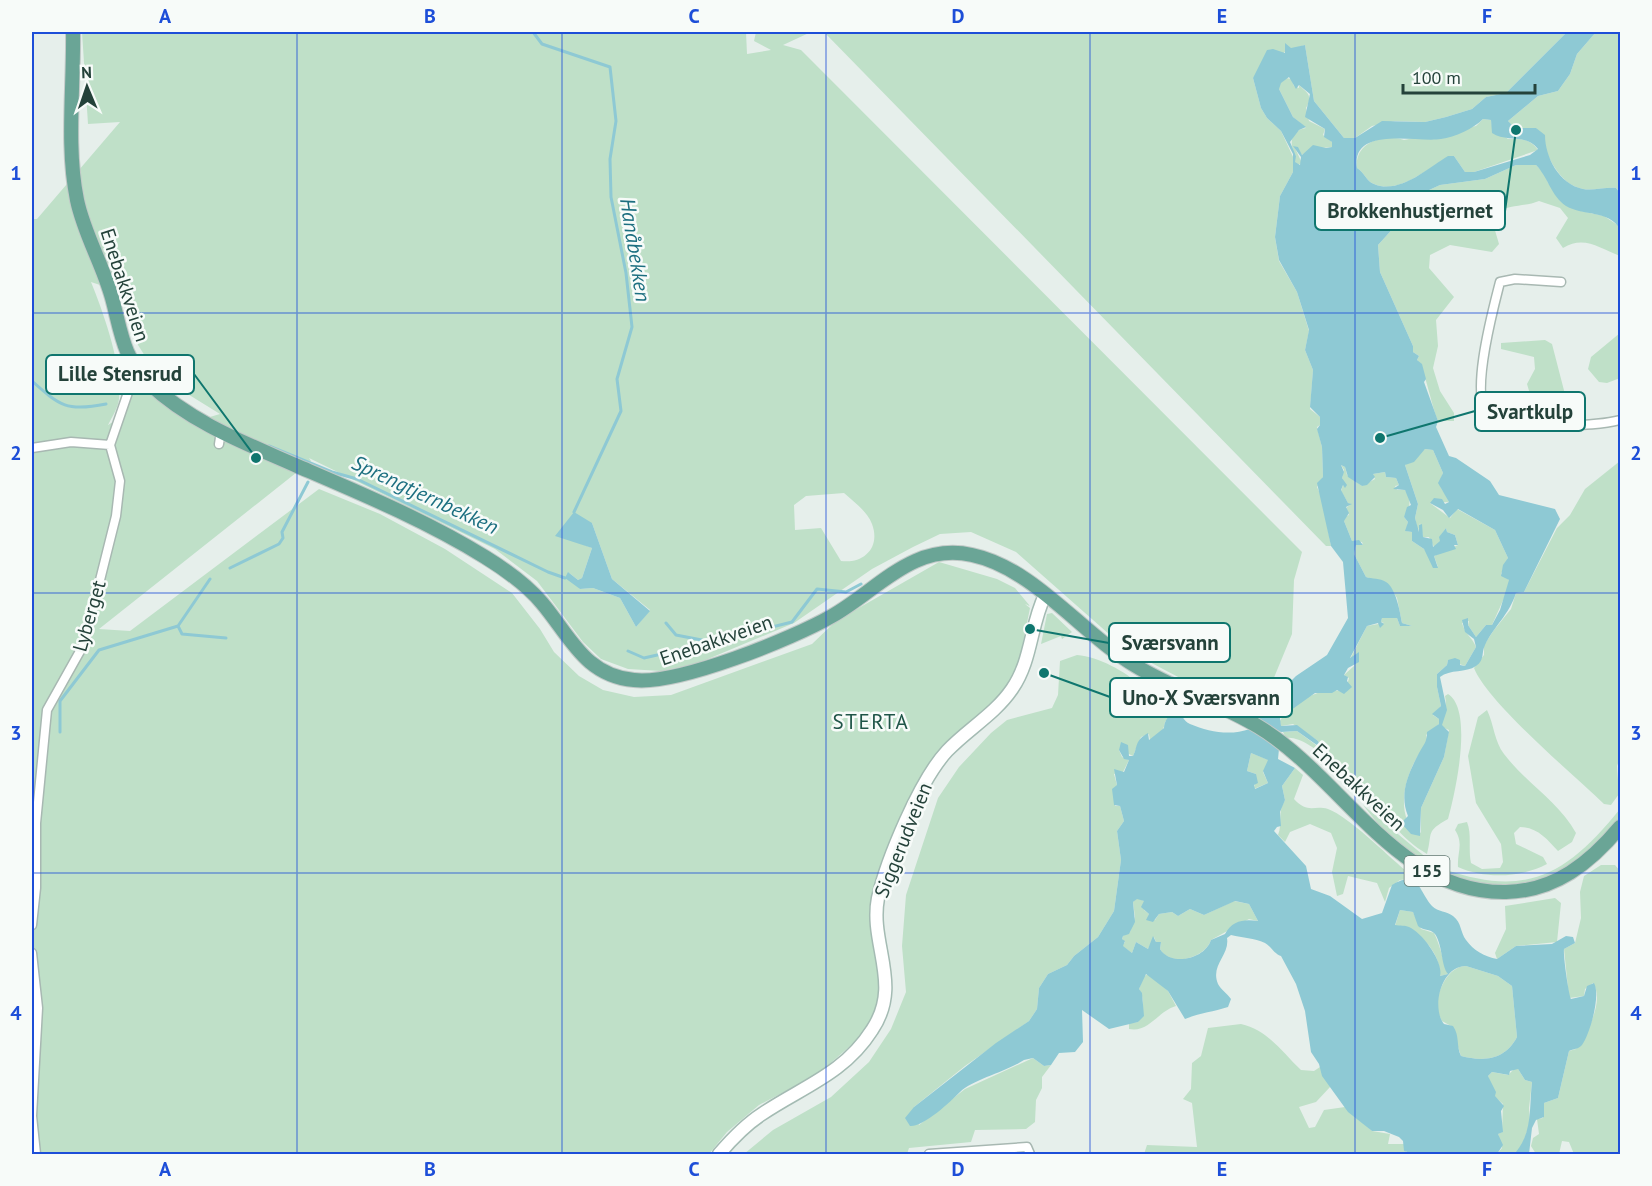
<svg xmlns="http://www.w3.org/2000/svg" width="1652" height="1186" font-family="'PT Sans',sans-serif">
<rect width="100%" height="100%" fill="#e6efeb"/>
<path fill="#bfe0c8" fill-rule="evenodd" d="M82,32H746L747,54L771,50L754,41L756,32H811L783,45L801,50L1302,552L1294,580L1292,634L1273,680L1238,699L1199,688L1127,650L1016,552L971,532L940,534L913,547L872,569L794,623L696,664L661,671L628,669L601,659L583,642L537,581L495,549L309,458L311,461L99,629L130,631L319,489L380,514L445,549L512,593L540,629L554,652L579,676L603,690L634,697L671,695L812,644L836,621L939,562L997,579L1015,588L1030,606L1025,604L1030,608L1018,667L995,703L958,732L927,767L886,854L873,901L881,994L874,1016L857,1040L818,1074L759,1105L727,1132L709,1154H32V219H37L120,122L88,124ZM122,280L138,345L157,375L220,414L203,419L131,368L133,382L116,420L108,425C112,417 118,408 119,399C122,365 104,314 91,282L100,285ZM844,493C854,502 867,511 872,524C881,548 863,564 841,561L821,528L795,530L794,505L806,496ZM592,523L612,579L650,610L636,627L620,598L593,588L580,589L568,572L578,580L582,578L592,548L582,544Z
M824,32H1567L1506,93L1486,97L1472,109L1446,117L1425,122L1395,121L1372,126L1355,138H1344L1314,101L1305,45L1286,51L1253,78L1261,108L1267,118L1281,131L1294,159L1296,156C1288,144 1291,130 1306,128L1293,117L1279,89L1278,85L1286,78L1291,79L1294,86L1299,88V85C1308,94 1313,95 1306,108L1309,121L1325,129L1323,135L1332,142V147L1311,149L1302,155L1294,146L1302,163L1298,165L1294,162L1293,172L1280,196L1275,237L1279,261L1297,292L1309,331L1305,350L1313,370L1310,409L1320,417V425L1317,427L1322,447L1323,477L1317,487L1322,498L1331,546H1326Z
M1596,32H1620V193L1616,188C1606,187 1592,191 1583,189C1556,184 1546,150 1536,128H1514L1508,121L1538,96L1558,91L1570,74L1577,54Z
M1483,119L1491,120L1492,126L1508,139C1520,138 1530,139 1538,150L1474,172H1465L1454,156C1430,164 1401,196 1374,184C1366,181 1365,173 1357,168C1354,143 1383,133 1404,140L1476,126Z
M1516,165H1536L1545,174L1548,183L1581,211L1604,216L1619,226L1620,256C1599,248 1584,235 1563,248L1556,238L1568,218L1560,208L1539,201C1525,207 1509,204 1496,213L1494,227L1499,244L1492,252L1450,245L1430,255L1429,268L1454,297L1436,320L1438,346L1433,368L1440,391L1454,413V421H1438C1431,405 1426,371 1417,360L1419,356L1413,352V346L1380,272L1378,245L1427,191L1440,185L1485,179Z
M1620,333V378L1607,383L1599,382L1588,369L1591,357Z
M1545,340L1552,344L1567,402V412L1555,415L1541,413L1532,401L1527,384L1535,369L1534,357L1501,349V343Z
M1425,449L1433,450L1443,473C1436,490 1443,487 1449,502L1430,503L1450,518L1457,509L1495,530L1508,558L1501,574L1509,580V587L1492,625H1486L1476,637L1468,625L1469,621L1462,623C1465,634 1472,637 1476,647L1465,666L1448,660L1447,665L1437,674V687L1441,706L1433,715L1439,719V724L1426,735L1428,742C1410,762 1398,796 1407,820C1409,824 1418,830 1421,833V808L1444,757L1449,730L1442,727C1441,716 1448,708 1445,696L1448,694C1474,710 1455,794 1448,819C1425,832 1433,832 1427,854C1421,850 1414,846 1409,841C1385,820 1316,732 1286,738L1283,732L1297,731L1320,748L1318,741L1293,724L1281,726L1280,721C1290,703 1326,683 1345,693L1349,678L1344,675L1354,666V658L1350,659L1367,626L1384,623L1381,622L1382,618H1397L1400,626H1412L1402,623L1397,598L1389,585L1366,577L1354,554L1356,545H1363L1362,542L1352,541L1344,521V517L1349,515L1346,508L1351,504L1348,503L1341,491L1343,485L1346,487L1342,478L1344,470L1341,465L1345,467L1347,475L1362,486L1375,479L1373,474L1385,472L1386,477L1396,478L1399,485L1395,486L1397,490H1405C1412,500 1410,508 1404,517L1408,522L1406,531L1412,532V541L1424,549L1438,567L1434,556L1458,545L1455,535L1447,532L1446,528L1441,535V541L1434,547L1429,537H1423L1420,523L1418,532L1415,518L1418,504L1405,465Z
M1620,461V758L1617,766L1619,794L1611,805L1604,804C1574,775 1487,702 1474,668L1484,655V645L1494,630L1511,609L1516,593L1524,592L1557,528L1570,515L1585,489Z
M1052,613L1072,632L1062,639L1061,636L1041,644L1047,614Z
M1077,655C1099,657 1125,671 1141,686C1151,695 1170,696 1176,710L1165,722C1164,732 1158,735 1150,740L1149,734L1141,737L1133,756L1127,753L1128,747L1119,750L1122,757L1129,760L1123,772L1114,774L1117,785L1115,806H1120L1124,821L1117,831L1121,860L1114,911L1098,937L1074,956L1067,965L1048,974L1039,988L1037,1009L1029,1021L965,1066L914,1107L919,1125L965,1089L1033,1058L1044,1066L1051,1065L1042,1077V1088L1036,1100L1035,1122L1026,1129L975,1130L971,1142L909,1148L907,1154H744L773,1130L831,1097L869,1062L891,1029L906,992L902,946L906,895L938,798L959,767L991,733L1007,720L1052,708L1058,695L1060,661Z
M1487,710C1494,724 1494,741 1504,754C1526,783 1558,801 1576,833L1572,842L1558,851C1547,839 1537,827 1520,827L1514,833L1516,844L1543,857L1547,864C1520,878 1485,879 1458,867C1457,852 1464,844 1455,830L1458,824L1467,822C1472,834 1468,849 1471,863L1482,869L1500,868L1503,862L1501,844L1476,803L1468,756L1478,717Z
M1251,753L1269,760L1263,772L1268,783L1254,789L1256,774L1247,771Z
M1295,768L1303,775L1294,799C1308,814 1313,805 1328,809C1348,816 1387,855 1405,870L1409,879L1400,880L1389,888L1385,902L1377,883L1348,876L1343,894L1337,896L1332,872L1337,848L1331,833L1310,824L1290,832L1285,842L1278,835C1283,823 1277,812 1285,800L1282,786Z
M1363,805L1434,864L1431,867L1387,835Z
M1620,809V820C1588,861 1543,890 1490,887C1475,886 1459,878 1445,874L1444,869C1528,899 1568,873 1620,809Z
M1601,865H1615L1620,871V1154H1574L1569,1142L1562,1141L1559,1154H1536L1531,1146L1533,1138L1539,1134L1537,1119L1543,1118L1544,1103L1558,1098L1569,1051L1576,1049C1587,1033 1605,1001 1593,983L1585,989L1584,996L1569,998L1564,949L1575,943L1581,918L1580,892L1584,876Z
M1137,898L1144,901V910L1149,914L1148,919L1155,920L1159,914L1172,912L1178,916L1190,909L1204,915L1234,901L1249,904L1258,921L1249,919L1211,940C1205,958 1171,968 1160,949L1161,942H1156L1154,937L1148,949L1136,942L1132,953L1122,946L1125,942L1122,939L1123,936L1130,932L1135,917L1133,902Z
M1555,898L1561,903L1557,942L1516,946L1497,959L1495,953L1506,929L1505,906Z
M1400,910L1413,912L1421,929L1434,933C1441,947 1443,962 1448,974L1440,976C1441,953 1420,929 1395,926Z
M1466,966L1498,976L1512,986L1517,1037C1505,1060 1484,1062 1461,1056L1451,1026L1442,1021C1440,1017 1437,1011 1437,1007C1437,991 1448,966 1466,966Z
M1149,974L1168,991L1176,1006C1158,1011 1149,1033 1129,1029V1023L1138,1022C1144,1013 1145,998 1139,989L1144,976Z
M1241,1024C1268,1030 1282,1052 1301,1070L1314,1071L1320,1067L1331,1086L1316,1102L1299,1107L1309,1128L1315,1127L1324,1110L1345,1107L1372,1131L1390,1134L1388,1144H1404L1406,1152L1414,1154H1144L1147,1145L1197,1147L1192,1103L1183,1099L1191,1089L1192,1063L1201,1056L1208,1028Z
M1514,1069H1518L1525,1080L1532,1082L1529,1108L1530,1123L1519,1154H1497L1502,1148L1498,1134L1502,1132L1503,1104L1494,1096L1488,1076L1492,1072L1508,1075Z"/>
<path fill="#8ec9d4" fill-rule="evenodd" d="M1567,32H1596L1577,54L1570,74L1558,91L1538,96L1508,121L1515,128H1536L1545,135C1545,157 1559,184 1583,189C1592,191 1606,187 1616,188L1620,193V229C1609,210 1583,216 1566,206C1551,196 1548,177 1536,165H1516L1485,179L1440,185L1427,191L1378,245L1380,272L1413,346V352L1419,356L1417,360L1422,364L1426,379L1424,382L1438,421L1436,427L1449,456L1456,458L1490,481L1499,495L1555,509L1560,519L1524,592L1516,593C1509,615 1494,626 1485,645C1481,653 1485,660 1476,666C1466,673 1450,669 1440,677L1447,710L1442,725L1449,732L1444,757L1421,808L1420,836L1411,834L1401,823L1408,816C1399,794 1408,774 1419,753C1424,744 1427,742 1427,732L1439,724V719L1432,714L1441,706L1437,687V674L1447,665L1448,660L1455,658L1460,660V665L1465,666L1476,647L1474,639L1465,632L1462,620L1468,618V625L1476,637L1486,625H1492L1500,610L1509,580L1501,576L1503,565L1508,558L1495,530L1458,509L1449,518L1443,510L1430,503L1434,498L1442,499L1445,504L1449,502L1438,483L1443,473L1433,450L1425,449L1414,462L1405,465L1418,504L1415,518L1419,532V525L1422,524L1423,537L1432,539L1433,547L1440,541L1439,537L1446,528L1447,532L1455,535L1458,545H1454L1456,549L1434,556L1438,568H1433L1424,549L1412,541V532L1405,531L1408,522L1404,517L1407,507L1411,505L1405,490L1393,489L1399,485L1396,478L1386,477L1385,472L1373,474L1375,477L1367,485L1362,486L1348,477L1345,467L1341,465L1344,472L1342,478L1347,485L1345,488L1343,485L1341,490L1348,503L1352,504L1346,507L1349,513L1344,521L1352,541L1359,540L1363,545H1356L1354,554L1366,577C1372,579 1380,578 1386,582C1396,588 1400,612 1402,623L1412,626H1400L1397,618H1382L1381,622L1384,624L1380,628L1378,623L1367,626L1350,658L1359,652V662L1348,668L1344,675L1348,677L1347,681L1352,687L1344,694L1337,690L1332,693H1315L1280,718L1281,726L1297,725L1318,741L1321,748L1297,731L1281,732L1264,724L1279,749L1278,759L1295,768L1282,786L1285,800L1280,812L1281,826L1277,827L1274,831L1306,866L1311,889L1330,896L1362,919L1382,913L1392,885C1419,869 1418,890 1432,906C1438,912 1447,911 1453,916C1462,923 1460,932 1466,940C1473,950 1485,957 1497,959L1516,946L1552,944L1566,936L1573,937L1575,943L1564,949C1563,956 1569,996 1571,999L1584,996L1587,986L1594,983C1601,995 1590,1034 1582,1045C1579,1049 1573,1049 1569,1051L1558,1098L1544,1103V1117L1536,1120L1532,1128L1529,1154L1516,1152C1533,1131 1529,1107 1532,1082L1525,1080L1518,1069L1510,1071L1509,1075L1492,1072L1488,1076L1496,1092L1495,1096L1504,1106L1501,1111L1503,1132L1498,1134L1503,1145L1497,1154H1414L1404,1151L1403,1141L1399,1137L1384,1131H1372L1348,1112L1322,1076L1319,1064L1311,1052L1305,1011L1296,984L1281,956C1273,953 1272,947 1265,943C1254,938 1243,938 1231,935L1227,938C1230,955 1210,965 1218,984C1221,990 1227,993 1231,999L1228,1007C1213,1012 1199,1013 1185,1019L1168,991L1146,974L1139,989L1142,993L1144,1016L1138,1022L1109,1029L1082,1010L1083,1042L1075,1052L1059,1053L1051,1065L1044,1066L1033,1058L1024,1060C1006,1072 974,1079 960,1092C950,1102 924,1127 910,1126L905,1118L914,1107L996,1043L1029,1021L1037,1009L1039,988L1048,974L1067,965L1074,956L1098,937L1114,911L1121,860L1117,831L1124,821L1120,806L1114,805L1112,789L1117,785L1114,769L1124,772L1129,760L1124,759L1119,750L1121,742L1128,745L1129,756H1133C1138,747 1134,741 1148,733L1149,740L1164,728C1164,722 1169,713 1176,712C1183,714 1183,721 1190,724C1209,732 1230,736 1250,729L1252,712L1264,708L1296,676L1327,655L1348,618L1343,562L1331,546L1317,483L1323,477L1322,447L1317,429L1320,425V417L1310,407L1313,370L1305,350L1309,330L1297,292L1279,260L1275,237L1280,196L1293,172V154L1281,131L1267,118L1261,108L1253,78L1267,50L1273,49L1285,53V43L1291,48L1305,45L1314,101L1344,138H1355L1382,121L1425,122L1446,117L1472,109L1486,97L1506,93ZM1289,77L1296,89L1299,85L1310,94L1305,117L1325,129L1324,137L1332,142V147L1326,148L1313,145L1302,155L1298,147L1293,146L1301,157L1300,165L1295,162L1296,156L1290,142L1299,130L1306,127L1293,117L1279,89L1281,83ZM1483,119L1491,120L1492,133C1507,143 1526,133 1538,149L1530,155L1474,172H1465L1454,156H1448C1428,168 1399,195 1374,184C1366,181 1365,173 1357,168C1351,125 1417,143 1441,139C1455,137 1473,129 1483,119ZM1251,753L1268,760L1263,771L1268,783L1255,789L1254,785L1258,783L1256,774L1247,771ZM1137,899L1144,901L1141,907L1149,914L1146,920L1153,922L1159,914L1172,912L1178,916L1190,909L1204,915L1235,901L1249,904L1258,921C1245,919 1232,920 1225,934L1211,940C1205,959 1171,967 1160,949L1161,942H1156L1153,936L1148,949L1136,942L1132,953L1123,946L1125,941L1122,939L1123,936L1129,934L1135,922L1133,902ZM1400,910L1413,912L1418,926C1423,931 1430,928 1435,934C1443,946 1441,966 1448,974L1440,976C1444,963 1423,933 1409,927C1405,925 1400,926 1395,925ZM1466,966L1498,976L1512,986L1517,1037C1505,1060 1484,1062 1461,1056C1456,1046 1460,1036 1453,1026L1444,1024C1431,1008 1441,966 1466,966Z
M574,512L592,523L612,579L650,611L636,627L620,598L593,588L580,589L565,578L568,572L578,580L582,578L592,548L555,536Z"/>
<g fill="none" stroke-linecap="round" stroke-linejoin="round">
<path stroke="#8ec9d4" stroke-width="3" d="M533,32L542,44L610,67L616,121L610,159L611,197L626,273L632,327L617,379L621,411L574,512
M32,381C60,406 67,412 106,404
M269,446L332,472L357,479L548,572L565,578
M230,568L279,544L283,538L282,532L308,482
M666,623L676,635L712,642L792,622L817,589L846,592L861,584
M178,626L182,634L226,638
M628,651L644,658L710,643
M60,732V701L99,650L178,626L210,579"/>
<g stroke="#a8b8b2" stroke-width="11">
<path id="minor" d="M1561,282L1515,279L1500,282C1494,306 1468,399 1489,416C1506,429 1528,426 1547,426C1571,425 1597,426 1620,420
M219,444L221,431
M110,445L136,369
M32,448L71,442L110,445
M32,925L36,888V823L47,710L84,644L116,516L120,481L110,445
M32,953L38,1008L32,1116L36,1154
M929,1154L1027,1147L1030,1154"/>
</g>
<g stroke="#a4bbb3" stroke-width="15">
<path id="secondary" d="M719,1154C731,1140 745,1125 762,1114C802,1087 844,1074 872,1030C903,984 869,944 878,898C887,859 920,780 947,751C968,729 995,714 1012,689C1032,660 1030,626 1045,595"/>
</g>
<g stroke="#c2cac8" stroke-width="16">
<path id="primary" d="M73,32C74,86 66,146 77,200C84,234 103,265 112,298C121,331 123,359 149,383C190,422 245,443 295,465C360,493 425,520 485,557C506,570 526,584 542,603C570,636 585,676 634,680C678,685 792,639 832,616C878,590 913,542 972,555C1034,568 1082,634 1136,666C1175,690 1220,703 1259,727C1342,777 1397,894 1506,892C1555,891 1590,863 1620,827"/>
</g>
<use href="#minor" stroke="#fff" stroke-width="8"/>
<use href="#secondary" stroke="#fff" stroke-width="12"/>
<use href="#primary" stroke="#6aa596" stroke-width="14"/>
</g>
<path fill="none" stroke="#1d4ed8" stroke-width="1.5" stroke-opacity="0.55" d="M297,32V1154M562,32V1154M826,32V1154M1090,32V1154M1355,32V1154M32,313H1620M32,593H1620M32,873H1620"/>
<g text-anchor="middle" stroke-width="5" stroke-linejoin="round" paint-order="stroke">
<rect fill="#f7fbf9" stroke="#637a73" stroke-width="1.5" x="1404.5" y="856" width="45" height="30" rx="4.5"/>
<g font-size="18" font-weight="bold" fill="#24423a">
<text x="1427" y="877">155</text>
</g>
<g font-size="20" fill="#24423a" stroke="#f7fbf9">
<text transform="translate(125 285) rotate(72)" y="7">Enebakkveien</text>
<text transform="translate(89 616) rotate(-74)" y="7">Lyberget</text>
<text transform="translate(716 640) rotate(-19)" y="7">Enebakkveien</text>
<text transform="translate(1359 787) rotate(43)" y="7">Enebakkveien</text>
<text transform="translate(903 840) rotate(-68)" y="7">Siggerudveien</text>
</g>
<g font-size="21" font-style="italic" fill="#1c6f80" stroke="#f7fbf9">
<text transform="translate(635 250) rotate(81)" y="7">Hanåbekken</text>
<text transform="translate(425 495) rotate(25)" y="7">Sprengtjernbekken</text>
</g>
<g font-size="21" letter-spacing="1.5" fill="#1f5548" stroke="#f7fbf9">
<text x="871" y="729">STERTA</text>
</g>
</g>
<path fill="none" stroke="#0f766e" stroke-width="2" d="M1516 130L1505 211M256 458L194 374M1380 438L1475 411M1030 629L1109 643M1044 673L1110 697"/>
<g fill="#0f766e" stroke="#f7fbf9" stroke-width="2">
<circle cx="1516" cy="130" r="6"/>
<circle cx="256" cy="458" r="6"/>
<circle cx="1380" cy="438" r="6"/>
<circle cx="1030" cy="629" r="6"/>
<circle cx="1044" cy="673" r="6"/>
</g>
<g fill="#f7fbf9" stroke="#0f766e" stroke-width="2">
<rect x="1315" y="191" width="190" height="39" rx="6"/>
<rect x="46" y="355" width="148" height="39" rx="6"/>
<rect x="1475" y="392" width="110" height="39" rx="6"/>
<rect x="1109" y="623" width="121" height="39" rx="6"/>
<rect x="1110" y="678" width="182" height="39" rx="6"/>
</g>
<g font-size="21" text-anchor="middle" font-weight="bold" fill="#24423a">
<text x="1410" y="218">Brokkenhustjernet</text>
<text x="120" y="381">Lille Stensrud</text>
<text x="1530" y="419">Svartkulp</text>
<text x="1170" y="650">Sværsvann</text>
<text x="1201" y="705">Uno-X Sværsvann</text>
</g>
<rect width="1652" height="1186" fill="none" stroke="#f7fbf9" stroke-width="66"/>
<g transform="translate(87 87) rotate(358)" stroke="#f7fbf9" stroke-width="4.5" paint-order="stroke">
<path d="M0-4.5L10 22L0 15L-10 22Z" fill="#24423a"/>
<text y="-9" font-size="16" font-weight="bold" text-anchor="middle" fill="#24423a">N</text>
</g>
<path d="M1403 84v9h132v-9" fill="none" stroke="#24423a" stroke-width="3"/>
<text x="1412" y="84" font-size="18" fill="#24423a" stroke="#f7fbf9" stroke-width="4.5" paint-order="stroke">100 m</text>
<rect x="33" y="33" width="1586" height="1120" fill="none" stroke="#1d4ed8" stroke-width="2"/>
<g font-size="20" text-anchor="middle" font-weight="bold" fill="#1d4ed8">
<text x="165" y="23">A</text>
<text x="430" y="23">B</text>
<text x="694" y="23">C</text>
<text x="958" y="23">D</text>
<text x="1222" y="23">E</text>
<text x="1487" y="23">F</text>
<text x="16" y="180">1</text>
<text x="1636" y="180">1</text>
<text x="16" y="460">2</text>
<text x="1636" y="460">2</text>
<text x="16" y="740">3</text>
<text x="1636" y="740">3</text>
<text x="16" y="1020">4</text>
<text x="1636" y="1020">4</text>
<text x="165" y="1176">A</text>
<text x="430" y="1176">B</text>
<text x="694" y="1176">C</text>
<text x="958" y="1176">D</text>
<text x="1222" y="1176">E</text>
<text x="1487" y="1176">F</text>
</g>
</svg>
